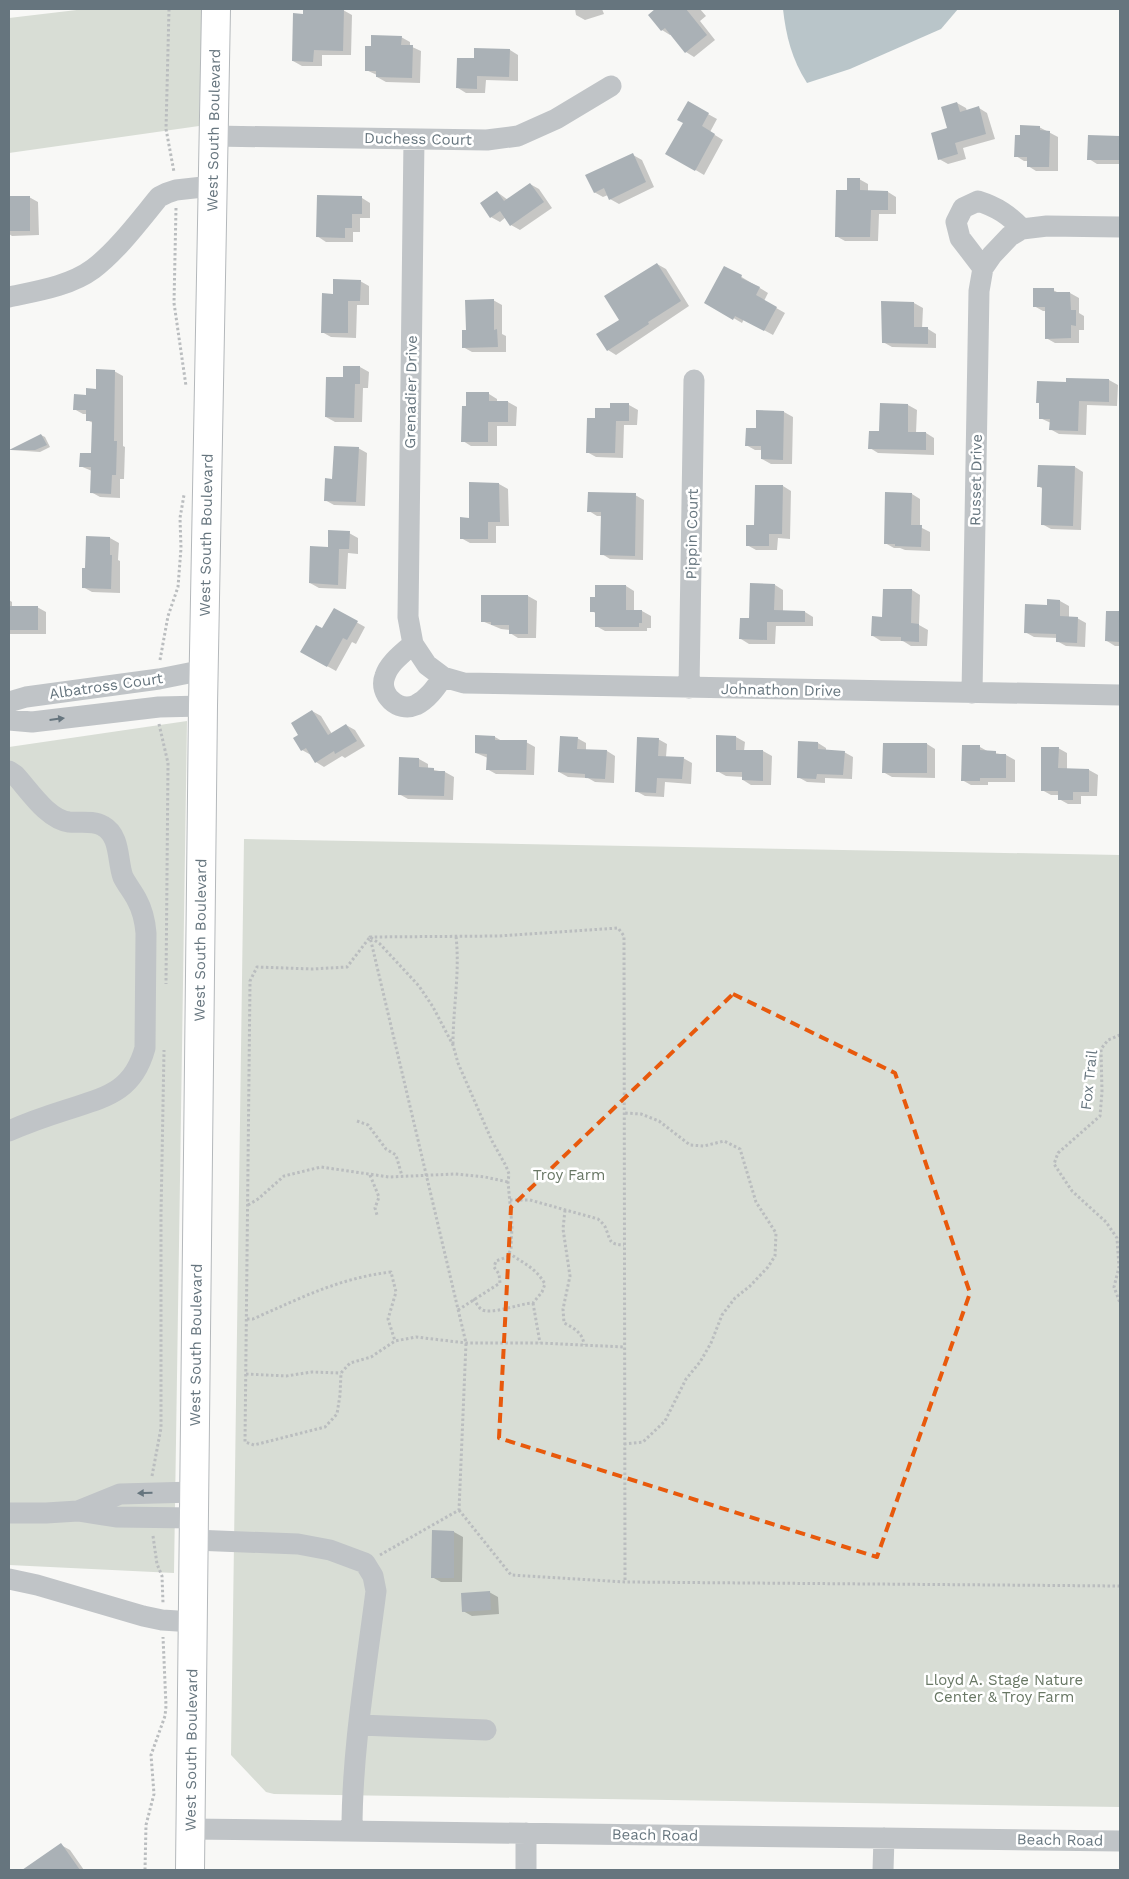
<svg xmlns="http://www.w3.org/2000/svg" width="1129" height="1879" font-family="'Work Sans',sans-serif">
<rect width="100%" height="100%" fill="#f8f8f6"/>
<path fill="#d8ddd5" d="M85,9H202L199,126L9,153V18Z
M187,721L174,1573L9,1565V747Z
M244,839L1120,855V1807L274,1794L266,1792L231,1755Z"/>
<path fill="#b9c5c9" d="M783,9H958L941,29L850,69L807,83C792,60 786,36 783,9Z"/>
<path fill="#0003" d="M305,9L343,10L352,15L351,55H322V66H302L293,61Z
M575,9H602L604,14L585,20L576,15Z
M657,9H700L706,16L700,21L715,40L694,57L686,52L672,34L670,35L662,30L649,15Z
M401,37L410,42V46L421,51L420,83L386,82L377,77V75L366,70L372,47Z
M510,50L518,55V81L486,80L485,93H466L458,88L475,59Z
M688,103L717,119L710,132L723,140L704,175L667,153L685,123Z
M957,103L966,108L967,111L979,108L987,113L995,139L963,148L966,159L948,164L939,159Z
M1039,127L1058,137V171H1036L1028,166V161H1024L1016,156L1021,136Z
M1089,136L1120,137V174H1119V164H1097L1089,159Z
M633,155L642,160L654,187L619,204L610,199L608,195L603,197L594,192Z
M859,179L868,184V192H888L896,197V214H879L878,241H845L836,236L848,191Z
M530,184L539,189L552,208L520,230L511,225L506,217L500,222L491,217L497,192L508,200Z
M29,197L38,202L39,235L12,236L9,234V198Z
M362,198L370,203V218H360V232H353V242H326L317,236Z
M657,264L666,269L689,306L616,355L608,350L621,320Z
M725,267L768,293L764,301L785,313L773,335L744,319L742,323L706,302Z
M360,281L369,286V305H357L356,338L331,337L322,332L334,295Z
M1053,290L1059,293H1070L1079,298V313L1084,316V330H1079V343H1055L1046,338V311H1043L1034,306Z
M493,300L502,305V334L506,336V352H472L463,347L467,331Z
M882,302L914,303L923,308L922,329H928L936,334V348L892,347L883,342Z
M360,367L369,372L368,388H363L362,422H335L326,417L344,378Z
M114,371L123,376V446L125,447L124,479H120V498L100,497L91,492L92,471L80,466L92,455L93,423L87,420V414H83L74,409L87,396L97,390Z
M1109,380L1118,385L1117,406L1087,405L1086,435L1059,434L1050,429L1051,423L1040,418L1067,383Z
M489,394L497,399V402H508L517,407L516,426H497V446H471L463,441L467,407Z
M611,404L629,405L638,410L637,425H624L623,458L596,457L587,452L596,419L611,409Z
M908,405L917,410L916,433H926L934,438V455L878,453L870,448L881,432Z
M784,412L793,417L792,464H771L762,459L763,450H755L746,445L757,429Z
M41,435L45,437L50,447L40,452L11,450Z
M358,448L367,453L365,506L334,505L325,500L334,480Z
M1075,467L1083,472L1081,530L1051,529L1042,524L1043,489L1038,486Z
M470,484H499L508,489L509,526H496V543H470L461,538L470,519Z
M783,486L791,491L790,539L778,538L777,550H756L747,545L756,527Z
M912,494L920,499V527L930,532V551L905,550L900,548H894L885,543Z
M635,495L644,500L643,560L610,559L602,554L603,516H597L589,511Z
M349,533L358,538V554L348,553L346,589L319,588L310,583L329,548Z
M110,538L119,543L118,560L120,561V593L92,592L83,587Z
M775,585L783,590V611L805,612L813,617V626H776L775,644H749L741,639L750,620Z
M626,586L634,591V611H642L651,616V628H647V631H605L596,626L597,614L592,611Z
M912,590L920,595L919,625L928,630L927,646H911L903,641H881L873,636L884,618Z
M483,596H528L537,601L536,638H518L510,633V630L501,629L482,621Z
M9,600L12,602V607H37L46,612V634H9Z
M1060,601L1069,606V618H1077L1086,623L1085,647L1066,646L1057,641V638L1034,637L1025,632L1048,606Z
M335,610L365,627L356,644L352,642L336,671L302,652L323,630Z
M1107,612L1120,613V646H1115L1107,641Z
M312,711L321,716L332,734L346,725L355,730L365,746L345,758L342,756L324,767L316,762L311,755L302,750L300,736Z
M495,737L502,741L526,742L535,747L534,775L496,774L487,769L488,758L476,753Z
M736,737L745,742L744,751H763L772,756L771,785H751L743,780V777L726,776L717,771Z
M577,738L586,743V750L607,751L615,756L614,783L595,782L588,778L568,777L559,772Z
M658,739L667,744L666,757L683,758L692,763L691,784L665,782L664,797L645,796L636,791Z
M818,743L826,748V751L844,752L853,757L852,779L825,778V783L807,782L798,777Z
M927,744L935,749V778L892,777L883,772Z
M963,746L980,747L989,752L1006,755L1015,760V782H988V785H971L962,780Z
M1058,748L1067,753V770H1089L1098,775L1097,796H1081V804H1068L1059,799V795H1051L1042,790Z
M419,759L428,764V769L445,772L454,777L453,800L408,799L399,794Z
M433,1532H454L463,1537L462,1582H441L432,1577Z
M489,1592L498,1597L499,1614L472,1616L463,1611Z
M61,1845L70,1850L84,1870H25Z"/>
<path fill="#aab1b6" d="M303,9H344L343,51L314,50L313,62L292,61L293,13L303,14Z
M655,9H686L707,35L685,53L665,28L661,31L648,15Z
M371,35L402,36L401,45H413L412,78L376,77V71H365V46H371Z
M474,48L510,49L509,77L477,76V89L456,88L457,58H474Z
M688,101L709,113L702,126L715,134L695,171L665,154L683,123L677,120Z
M957,102L960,112L979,106L986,134L955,143L958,154L938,160L931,133L947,128L941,107Z
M1020,125L1040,126V130L1050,131L1049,167H1027V157H1014L1015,135H1020Z
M1088,135L1120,136V160H1087Z
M633,153L646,182L609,200L604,188L594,193L585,175Z
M847,178H860V190L888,191V210H871L870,237H835L836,190H847Z
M530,183L544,202L510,226L500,211L490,218L480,203L497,191L504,201Z
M317,195L362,196V214H352V228H345V238L316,237Z
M9,196H30V231H9Z
M657,263L681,301L648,322L649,324L607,351L596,334L619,320L604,296Z
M724,266L742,275L741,278L760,287L756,295L777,307L764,331L735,316L733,320L704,303Z
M333,279L361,280L360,301H348V333H321L322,293L333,294Z
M1033,288H1054V292H1070L1071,310H1076V326L1071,325V338L1045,339V307H1033Z
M494,299V330L497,329L498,347L462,348V330H466L465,300Z
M881,301L914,302V327H928V344L882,343Z
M343,366H360V384H355L354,418L325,417L326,377H343Z
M96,369L115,370L114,441H117L116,475H112L111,494L90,493L91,467H79L80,453H91L92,421H86V410H73L74,394L86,395V388L96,389Z
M1066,378L1109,379V402L1079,401L1078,431L1049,430L1050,419H1039V403H1036L1037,381L1066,382Z
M466,392H489V401H508V422H488V442H461L462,406H466Z
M610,403H629V421H616L615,453H586L587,418H595V408H610Z
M880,403L908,404V432H926V450L868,449L869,431H879Z
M756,410L784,411L783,460L761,459V446H745L746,428H756Z
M41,434L47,445L35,450H9Z
M334,446L359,447L356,502L324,501L325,478L332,479Z
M1038,465L1075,466L1073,526L1041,525L1042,487H1037Z
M469,482L499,483L500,522H488V539H460V517L469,518Z
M755,485H783L782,534H769V546H746V525H754Z
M588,492L636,493L635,556L600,555L601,512H587Z
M885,492L912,493L911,525H922L921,547L895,546V544H884Z
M328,530L350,531L349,549H339L338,585L309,583L310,546L328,547Z
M86,536L110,537V555H112L111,589L82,588V568H85Z
M750,583L775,584L774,610L805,611V622H767V640L739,639L740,618H749Z
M595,585H626V610H642V623H639V627H595V612H590V597H595Z
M883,589H912L911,623L919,624V642L901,641V637L871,636L872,616L882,617Z
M481,595H528V634H509V625H491V622H481Z
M1047,599L1060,600V616L1078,617L1077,643L1056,642V634L1024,633L1025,604L1047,605Z
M9,606H38V630H9Z
M334,608L358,621L347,640L343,638L327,667L300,652L316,625L322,628Z
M1106,611H1120V642L1105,641Z
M312,710L328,735L346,724L357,741L335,754L334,751L315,763L306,748L301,751L293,738L298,735L291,723Z
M475,735L495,736V740H527L526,770H486L487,754L475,753Z
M716,735L736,736V750H763V781L742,780V772H716Z
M560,736L578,737L577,749L607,750L605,779L585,778V774L558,772Z
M637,737L659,738L658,756L684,757L682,779L657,778L656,793L635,792Z
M798,741L818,742V749L845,751L843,775L817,774L816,779L797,778Z
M883,743H927V773H882Z
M962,745H980V750L996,751V754H1006V778H980V781H961Z
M1041,747H1059L1058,768L1089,769V792H1073V800H1058V791H1041Z
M399,757L419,758V767L434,768V771H445L444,796L398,795Z
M432,1530L454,1531V1578H431Z
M490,1591L491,1610L462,1612L461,1593Z
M61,1843L80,1870H22Z"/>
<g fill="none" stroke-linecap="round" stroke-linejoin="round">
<g stroke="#b4b8bb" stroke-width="30">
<g id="major">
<path id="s1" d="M190,1870L203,706L216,9"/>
</g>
</g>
<path stroke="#babdbf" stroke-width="3" stroke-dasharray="2.5 2.5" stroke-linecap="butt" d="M169,9L166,129L174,172
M176,208L174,303L186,386
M160,660L168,616L178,587L181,548L180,518L184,495
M159,724L168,763L166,984
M1120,1035L1108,1040L1101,1049L1102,1092L1100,1116L1058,1153L1054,1164L1072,1191L1106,1222L1117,1238L1119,1267L1114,1287L1120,1303
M453,1044C453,1008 460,973 456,936
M357,1121L368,1125L386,1149L396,1155L402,1176
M370,1175L379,1197L375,1208L377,1215
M510,1200H530L598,1219C601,1222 605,1225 606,1229C611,1242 609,1244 624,1245
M248,1205L258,1199L284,1176L321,1167L389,1177L455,1174L485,1177L508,1182
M565,1210L563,1229L570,1276L563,1309L564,1323C574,1328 583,1333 584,1345
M473,1299C476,1302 478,1307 481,1309C489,1316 521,1303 533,1303L542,1292L545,1284C535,1267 524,1264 509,1253
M533,1303L540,1343
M458,1310L500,1283L499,1274L494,1267L496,1261L507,1257L511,1249L512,1226L508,1182L509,1174L506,1166L492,1141L458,1063L453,1045L433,1007L419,986L380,944L370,937L347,967L312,969L257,967L250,981L245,1442L254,1445L325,1427L337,1414L340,1395L341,1373L350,1363L371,1357L395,1341L416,1337L466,1343H540L624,1347
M247,1319H253C300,1298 340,1278 391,1272L396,1292L388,1319L395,1341
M246,1374L286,1376L312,1372L341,1373
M624,1444L643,1442L665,1421L686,1379L700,1362L711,1343L722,1315L735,1298L750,1286L768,1267L775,1256L776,1233L756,1202L740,1149L724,1141L704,1146L690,1145L659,1121L641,1114L624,1113
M152,1476L161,1428V1214L164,1050
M459,1510L511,1575L625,1582L1120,1586
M153,1536L157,1564L162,1576L163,1603
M380,1555L459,1510L466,1343L370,937L499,936L618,928L624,936L625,1582
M145,1870L146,1825L154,1794L151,1755L165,1716L166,1706L163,1637"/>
<path stroke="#c0c4c7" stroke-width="21" d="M213,136L487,140L518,136L556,119L611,86
M414,139L408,617L413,644L427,665L443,677L464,683L1120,695
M983,268L960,238L956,222L963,208L978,201C997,207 1009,215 1022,229
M9,297C37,291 70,286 93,269C117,251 140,220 159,197L167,193L176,190L212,186
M413,644C403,653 389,663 385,676C378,694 398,713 416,705C428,699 436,687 443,677
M689,688L694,380
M972,693L979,291L983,268L992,255L1010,236L1022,229L1047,226L1120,227
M9,702L26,697L159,679L204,670
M9,720L32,722L159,707L203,706
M9,771L15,775C29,790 47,819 69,822C80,823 93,820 103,826C121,836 117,861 123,877C127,885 133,892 137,900C143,911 145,921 146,933L145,1048C133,1092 106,1097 66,1110C47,1116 27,1123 9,1131
M78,1511L120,1494L194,1492
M9,1513H46L78,1511L116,1517L194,1518
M194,1540L298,1544L330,1550L365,1563L373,1576L376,1591C366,1670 352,1750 352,1830
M9,1579L37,1585L143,1616L162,1620L193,1622
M360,1725L486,1730
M190,1829L1120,1841
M526,1870V1833
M883,1870L884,1838"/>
<use href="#major" stroke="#fff" stroke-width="28"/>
</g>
<defs><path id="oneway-solid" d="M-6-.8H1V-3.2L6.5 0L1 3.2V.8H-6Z" transform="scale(1.25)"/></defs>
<g fill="#66757e">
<use href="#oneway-solid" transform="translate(57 719) rotate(-7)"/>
<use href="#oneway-solid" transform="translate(145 1493) rotate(178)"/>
</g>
<path fill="none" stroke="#e8590c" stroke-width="4" stroke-dasharray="10 6" stroke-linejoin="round" d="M733,994L895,1073L970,1293L877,1557L499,1438L511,1207Z"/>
<g text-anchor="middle" stroke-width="5" stroke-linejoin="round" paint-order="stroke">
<g font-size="15" fill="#66757e" stroke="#fff">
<text dy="5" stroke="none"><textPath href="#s1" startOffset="1740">West South Boulevard</textPath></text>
<text transform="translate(418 139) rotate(1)" y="5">Duchess Court</text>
<text transform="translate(411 392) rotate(-89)" y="5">Grenadier Drive</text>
<text transform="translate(976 480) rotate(-89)" y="5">Russet Drive</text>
<text transform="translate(692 534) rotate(-89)" y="5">Pippin Court</text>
<text dy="5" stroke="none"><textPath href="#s1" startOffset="1335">West South Boulevard</textPath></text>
<text transform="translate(106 686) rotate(-8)" y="5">Albatross Court</text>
<text transform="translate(781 690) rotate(1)" y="5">Johnathon Drive</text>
<text dy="5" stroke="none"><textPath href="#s1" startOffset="930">West South Boulevard</textPath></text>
<text transform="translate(1089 1080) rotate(-84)" y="5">Fox Trail</text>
<text dy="5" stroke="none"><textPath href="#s1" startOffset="525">West South Boulevard</textPath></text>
<text dy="5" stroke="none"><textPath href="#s1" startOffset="120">West South Boulevard</textPath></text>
<text transform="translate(655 1835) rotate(1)" y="5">Beach Road</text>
<text transform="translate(1060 1840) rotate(1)" y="5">Beach Road</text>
</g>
<g font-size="15" fill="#687764" stroke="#fff">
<text x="569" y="1180">Troy Farm</text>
<text x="1004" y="1685">Lloyd A. Stage Nature<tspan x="1004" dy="17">Center &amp; Troy Farm</tspan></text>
</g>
</g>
<rect width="1129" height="1879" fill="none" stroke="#66757e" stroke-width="20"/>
</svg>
